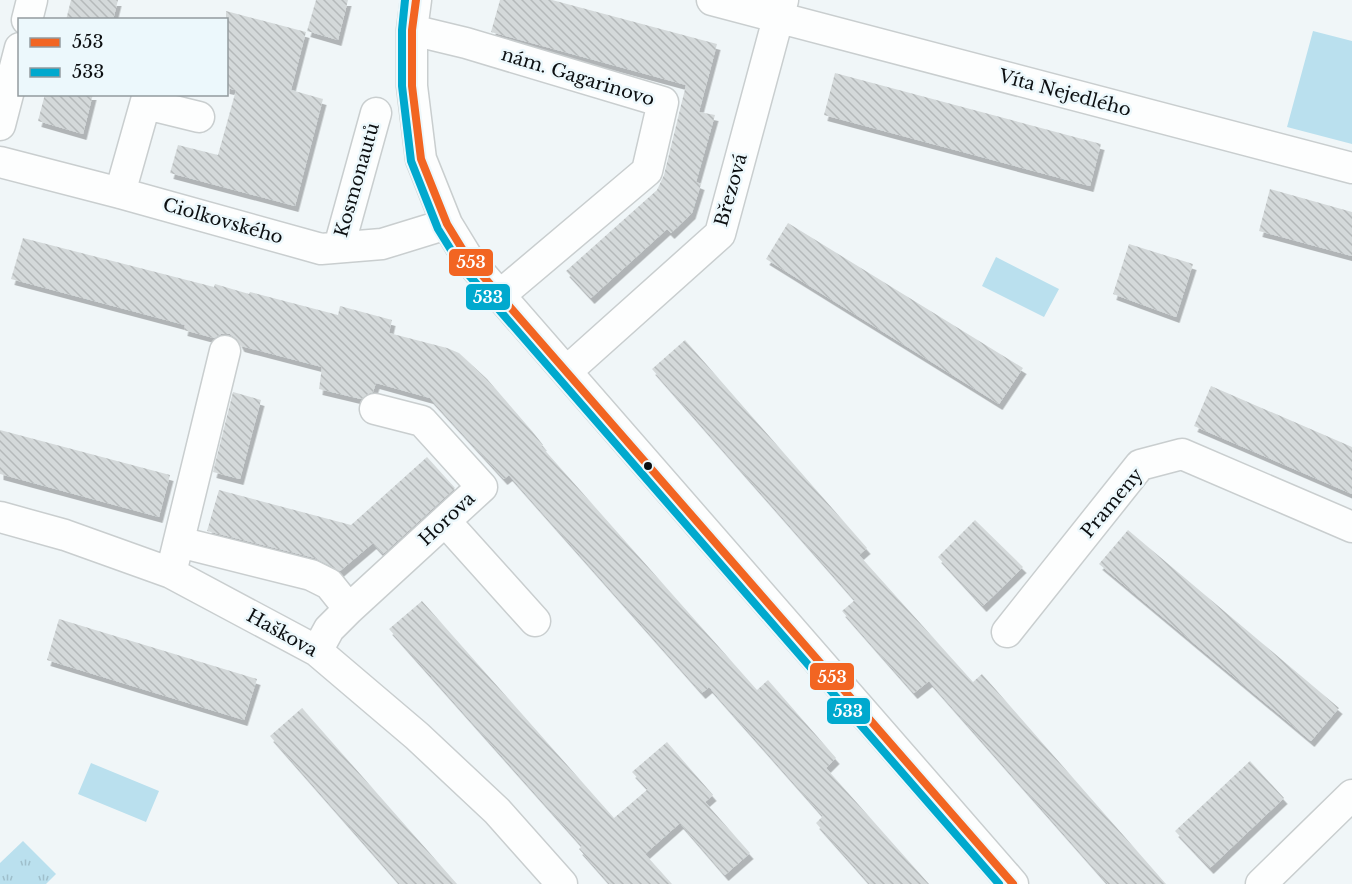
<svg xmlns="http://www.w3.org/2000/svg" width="1352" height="884" font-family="'Libre Baskerville',serif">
<defs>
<pattern id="grass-tufts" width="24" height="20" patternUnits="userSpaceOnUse" patternTransform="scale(1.5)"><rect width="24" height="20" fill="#bae0ee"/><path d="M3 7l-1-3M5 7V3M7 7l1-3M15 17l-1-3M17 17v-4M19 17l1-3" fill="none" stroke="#9fbfcb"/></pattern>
<pattern id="building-back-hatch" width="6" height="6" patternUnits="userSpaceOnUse" patternTransform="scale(1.5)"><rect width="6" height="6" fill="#d4d9da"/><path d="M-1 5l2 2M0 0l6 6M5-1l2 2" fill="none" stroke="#b5b9ba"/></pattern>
<filter id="shadow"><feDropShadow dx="3.5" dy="6" stdDeviation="0" flood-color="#0004"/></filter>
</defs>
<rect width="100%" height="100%" fill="#f0f6f8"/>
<path fill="url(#grass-tufts)" d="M23,841L56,874L46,884H0V863Z"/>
<path fill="#bae0ee" d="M1313,31L1352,41V144L1287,127Z
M996,257L1059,289L1044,317L982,286Z
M91,763L159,791L146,822L78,794Z"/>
<path fill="url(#building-back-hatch)" filter="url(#shadow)" d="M71,0H118L113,20H66Z
M316,0H348L338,40L307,31Z
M500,0H552L717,44L699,112L715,115L696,182L701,184L692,213L671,233L667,229L591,298L566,271L657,190L664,175L686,85L491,32Z
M226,11L306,32L291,90L323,99L295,206L170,173L178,145L218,155L236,90L226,88Z
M835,73L1101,144L1090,186L824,115Z
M45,94H93L83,134L38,121Z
M1270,189L1352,212V256L1259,231Z
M788,223L1023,368L999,404L766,259Z
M23,238L214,287L215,284L249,294L250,292L338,315L340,306L392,320L389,333L447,348L459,353L487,379L532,431L543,445L541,446L757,690L768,680L836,758L826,768L929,884H870L816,823L823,816L709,687L702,693L509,475L504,479L430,398L376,383L373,392L370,393L361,399L319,389L322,367L241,346L237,339L230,334H221L214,338L184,330L185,325L11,279Z
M1129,244L1193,264L1176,317L1113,294Z
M685,340L867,548L859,555L973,682L982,674L1166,884H1108L929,681L914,693L842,611L855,600L652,369Z
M1211,386L1352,447V494L1194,426Z
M233,392L261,400L240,479L213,472Z
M0,430L170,475L159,517L0,474Z
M427,457L455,488L383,554L373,543L340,571L315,558L207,531L219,490L351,525Z
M975,520L1023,567L983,606L938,557Z
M1128,530L1339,708L1311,741L1099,564Z
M422,601L614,818L648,789L632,772L667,742L713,795L705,802L750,853L725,875L680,823L645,854L672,884H610L579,849L582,846L389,629Z
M59,619L257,679L244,720L47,660Z
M302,708L457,884H400L270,736Z
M1250,761L1284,798L1210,868L1175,831Z"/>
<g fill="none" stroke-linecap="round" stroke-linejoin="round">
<g stroke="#c9cecf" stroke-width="33">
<path id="minor" d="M416,0L412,30V86L421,159L447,224L469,260L1013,884
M712,0L1352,168
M27,20L32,0
M412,30L466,43L663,102L647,171L499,296
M146,104L199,117
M0,125L20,48
M0,162L120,193L321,249L382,244L447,224
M120,193L148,94
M339,247L376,113
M567,371L720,234L783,0
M0,517L65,535L171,573L317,651L417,736L497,811L562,884
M445,521L535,621
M179,542L311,575L329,584L349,609
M171,573L225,351
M1007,632L1140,465L1182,454L1352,527
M317,651L329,629L349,609L482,487L422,421L375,409
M1261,884L1352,795"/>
</g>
<use href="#minor" stroke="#fdfefe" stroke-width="30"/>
<g stroke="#ecf8fc" stroke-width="12">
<path id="bus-1" d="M416,0L412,30V86L421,159L447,224L469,260L1013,884"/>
</g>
<g stroke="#ecf8fc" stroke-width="12">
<path id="bus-2" d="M405,0L402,30V86L411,161L438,229L461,266L999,884"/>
</g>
<use href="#bus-1" stroke="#f26522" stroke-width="8"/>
<use href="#bus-2" stroke="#00a9ce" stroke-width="8"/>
</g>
<circle fill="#0c0f11" stroke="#ecf8fc" stroke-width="2" cx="648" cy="466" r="5"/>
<g text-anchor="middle" stroke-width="5" stroke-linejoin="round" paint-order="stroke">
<g font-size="18" fill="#0c0f11" stroke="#ecf8fc">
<text transform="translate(578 77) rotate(17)" y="6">nám. Gagarinovo</text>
<text transform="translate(1065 93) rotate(15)" y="6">Víta Nejedlého</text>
<text transform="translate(357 180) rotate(-74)" y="6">Kosmonautů</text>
<text transform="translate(731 190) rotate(-74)" y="6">Březová</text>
<text transform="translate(223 221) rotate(16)" y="6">Ciolkovského</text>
<text transform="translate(1112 503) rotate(-50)" y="6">Prameny</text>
<text transform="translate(447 519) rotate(-43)" y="6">Horova</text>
<text transform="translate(282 633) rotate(29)" y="6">Haškova</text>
</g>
</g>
<g stroke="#ecf8fc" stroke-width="2">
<rect x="448" y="248" width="46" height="29" rx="6" fill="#f26522"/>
<rect x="465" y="283" width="46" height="28" rx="6" fill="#00a9ce"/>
<rect x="809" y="662" width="46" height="29" rx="6" fill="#f26522"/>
<rect x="826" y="697" width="45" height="28" rx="6" fill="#00a9ce"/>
</g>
<g font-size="16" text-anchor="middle" font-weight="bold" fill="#fff">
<text x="471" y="268">553</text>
<text x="488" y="303">533</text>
<text x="832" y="683">553</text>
<text x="848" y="717">533</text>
</g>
<rect x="18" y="18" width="210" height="78" fill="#ecf8fc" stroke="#929b9e" stroke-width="1.5"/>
<rect x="30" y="38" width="30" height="9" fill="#f26522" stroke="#929b9e" stroke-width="1.5"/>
<text x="72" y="48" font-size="18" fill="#0c0f11">553</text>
<rect x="30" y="68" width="30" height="9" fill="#00a9ce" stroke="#929b9e" stroke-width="1.5"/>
<text x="72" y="78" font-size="18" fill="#0c0f11">533</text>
</svg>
